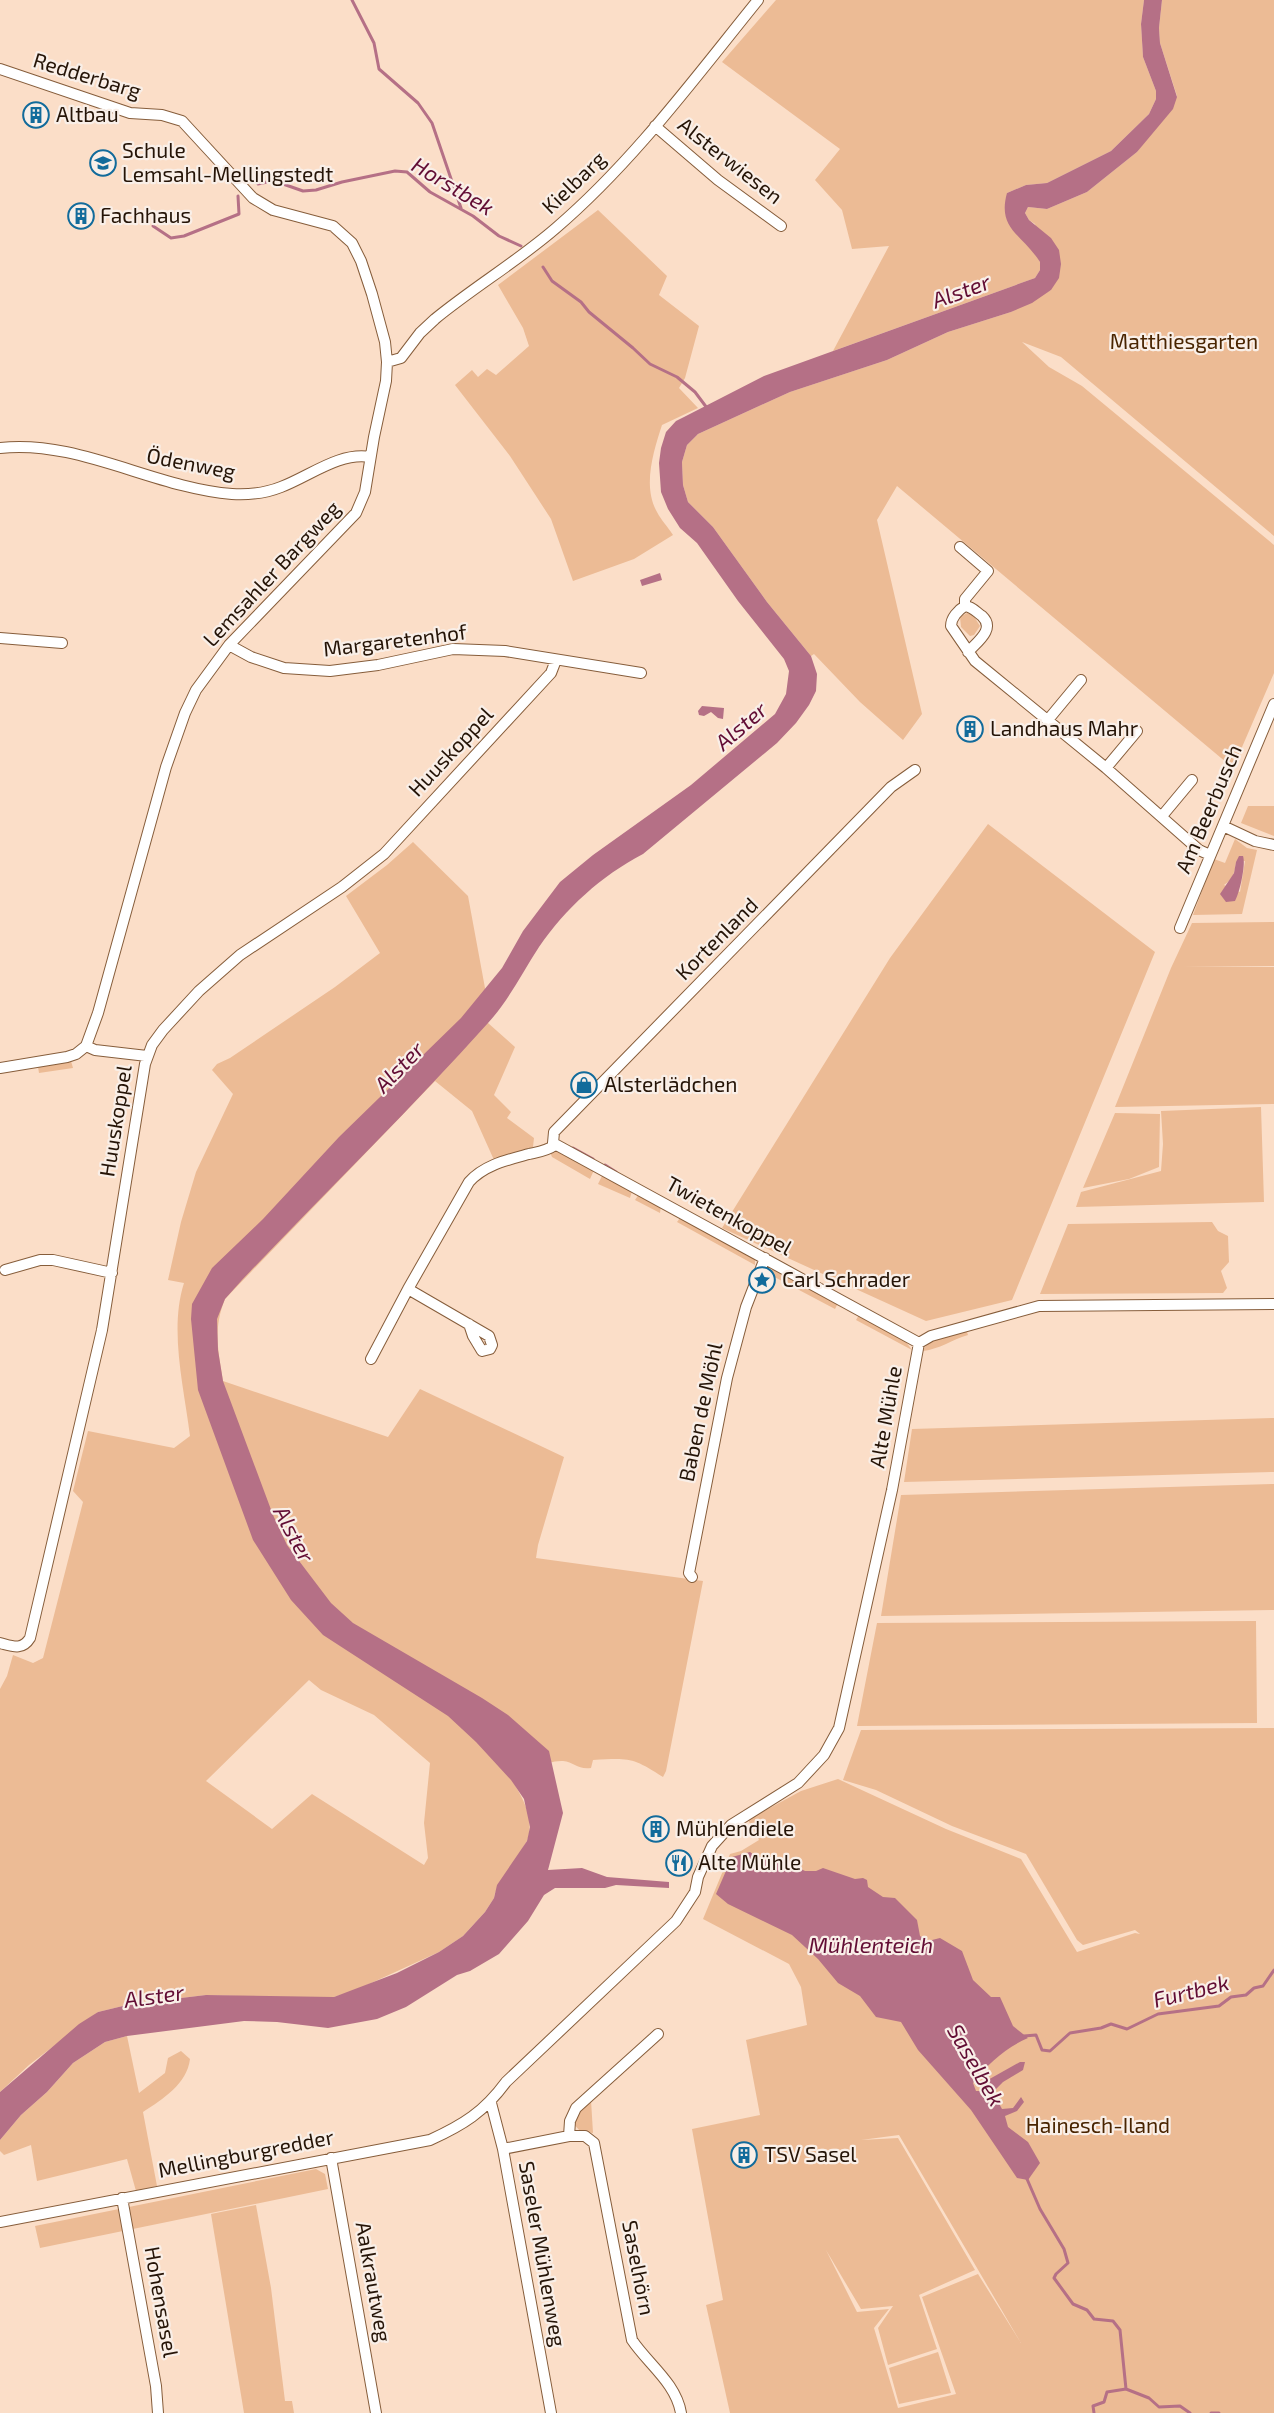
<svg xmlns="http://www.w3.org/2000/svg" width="1274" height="2413" font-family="'Exo 2',sans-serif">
<rect width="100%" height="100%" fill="#fbdec8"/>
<path fill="#ecbb95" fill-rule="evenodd" d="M776,0H1144L1141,24L1143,57L1156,91V99L1149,114L1111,151L1047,183L1026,185L1007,193L1040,262V270L1035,278L833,351L889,246L852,249L842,210L815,180L840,149L722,62Z
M1162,0H1274V536L1061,357L1022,342L1049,367L1082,386L1274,545V673L1233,768L897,486L877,520L922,714L903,740L860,702L814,654L811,656L767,602L713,527L688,502L683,485L682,462L687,445L698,434L790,392L887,360L948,332L1011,312L1051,290L1035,224L1029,220L1025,213L1028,207L1047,209L1087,192L1137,152L1177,96L1160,43L1159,28Z
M598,210L667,276L659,295L699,326L685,378L679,388L698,408L662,425C654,450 642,486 657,512C661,520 668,527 673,535L634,559L573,581L551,519L510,456L455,385L472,370L478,377L487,369L496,375L529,346L523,328L498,285Z
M967,613L973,615L980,626L974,635L970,636L961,627L960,617Z
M1248,806H1274V836L1241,823Z
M988,824L1155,952L1012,1300L926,1321L722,1228L890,958Z
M1235,839L1247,848L1257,850L1242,914L1193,915L1214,859L1225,863ZM1245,861L1240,892L1224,885C1233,879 1235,872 1236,862Z
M413,842L468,896L485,988L488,1023L515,1047L494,1095L511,1112L507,1118L534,1138L533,1147L494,1160L472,1111L435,1081L225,1299C213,1329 218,1350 223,1381L388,1437L420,1389L564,1457L538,1545L536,1558L703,1581L666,1771L663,1777C632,1757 629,1758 593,1760L591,1768C578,1770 574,1762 563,1761C546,1760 527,1773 512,1780C523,1799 535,1818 527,1841L495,1893L494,1898L485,1912L463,1936L439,1952L356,1990L334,1997L309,1998L206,1995L131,2004L98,2012L29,2065L0,2092V1689L7,1676L13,1655L33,1663L43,1658L83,1502L73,1491L88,1431L174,1448L190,1436C184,1387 169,1330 184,1283L168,1280L181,1222L196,1172L233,1094L212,1070L217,1064L230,1058L335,987L380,953L346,896L387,865ZM309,1680L321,1690L374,1715L430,1763L424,1823L428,1858L424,1865L312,1794L272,1829L206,1781Z
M1274,922V966L1183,967H1274V1104L1115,1107L1171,968L1192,923Z
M71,1061L73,1068L39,1073L38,1067Z
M1261,1107L1264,1202L1076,1207L1081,1192L1161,1171L1163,1144L1161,1111Z
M1115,1113L1160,1114L1159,1167L1129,1179L1083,1188Z
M558,1150L594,1170L590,1179L552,1157L550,1152Z
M602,1176H604L632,1191L630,1198L598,1184Z
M639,1194L661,1206L660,1213L635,1200Z
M680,1218L755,1259V1265L677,1222Z
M1212,1222L1218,1231L1228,1236L1229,1262L1221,1271L1227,1288L1223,1293L1040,1294L1068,1224Z
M774,1269L838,1303L835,1309L765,1272Z
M859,1315L906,1342L912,1350L856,1320Z
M966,1329L968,1335C951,1340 940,1349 923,1351C929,1336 952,1334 966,1329Z
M1274,1418V1472L904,1482L912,1429Z
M1274,1484V1610L881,1616L901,1495Z
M1256,1621L1257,1723L857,1726L877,1623Z
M1274,1728V2413H730L706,2305L723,2300L692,2129L760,2115L746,2040L807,2025L801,1987L789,1964L703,1919L730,1854L741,1851L759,1840L748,1820L801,1791L838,1779L946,1829L1021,1859L1077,1952L1135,1933L1140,1934L1135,1930L1083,1945L1077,1940L1026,1854L952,1826L876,1790L843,1780L861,1730ZM899,2135L1021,2343L978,2274L922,2297L956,2394L898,2408L874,2328L889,2309L857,2312L826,2250L861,2309L893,2306L878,2328L888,2365L937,2349L919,2295L975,2270L898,2138L861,2140Z
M127,2036L139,2093L165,2073L168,2058L181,2051L190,2059C187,2084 163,2099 143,2112L157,2186L136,2191L127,2159L37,2181L31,2145L4,2155L0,2151V2140L21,2115L47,2092L73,2063L105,2042Z
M591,2100L593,2133L580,2131L573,2123L578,2112Z
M316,2169L325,2174L328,2189L40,2248L35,2226Z
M256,2205L271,2288L285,2401H292L294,2413H244L211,2214Z
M938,2352L951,2393L899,2404L889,2368Z"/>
<path fill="#b57086" d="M1144,0H1162L1159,28L1160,43L1177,97L1173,109L1137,152L1087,192L1047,209L1028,207L1025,213L1029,220L1051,238L1059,250L1061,264L1059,278L1051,290L1032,303L1011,312L948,332L887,360L790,392L698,434L687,445L682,462L683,485L688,502L713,527L767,602L811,656L817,674L816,691L809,705L796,723L777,743L643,854C601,876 566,908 539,947C522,973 509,1000 488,1023C409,1111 324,1194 242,1280L225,1299L217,1319L218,1350L223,1381L273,1515L287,1545L331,1603L353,1623L482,1698L508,1715L549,1751L563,1813L548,1870L582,1868L607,1877L669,1882V1888L616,1885L605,1888H555L544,1895L528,1921L499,1954L470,1971L457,1975L406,2007L377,2019L328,2028L277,2022L244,2021L127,2036L105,2042L73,2063L47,2092L21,2115L0,2140V2092L79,2024L98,2012L131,2004L206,1995L334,1997L397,1973L439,1952L463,1936L485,1912L494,1898L497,1885L527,1841L530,1827L524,1799L511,1780L476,1742L448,1716L323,1635L291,1600L253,1540L198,1390L191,1319L192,1304L212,1268L263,1219L339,1137L461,1018L502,968L523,931L560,882L593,855L691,785L775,714L786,694L789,671L784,659L738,601L697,543L680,528L668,509L661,492L659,463L661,448L666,432L676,421L684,417L764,376L1035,278L1040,270V262C1022,234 997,229 1007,193L1026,185L1047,183L1111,151L1149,114L1156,99V91L1143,57L1141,24Z
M660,573L662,580L642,586L640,580Z
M702,706L724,708L723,719L718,718L711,712L704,716L699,715L698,711Z
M1239,856H1243C1246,864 1240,892 1235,901L1226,902L1220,894L1234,873L1236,862Z
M750,1852L759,1859L789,1863L805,1871H816L823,1868L855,1879L863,1878L867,1880L868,1887L883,1897L895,1898L917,1920L920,1936L928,1941L940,1938L962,1951L973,1980L991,1997H1000L1013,2026L1028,2038C1007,2047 987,2064 973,2083L976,2091H982L986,2081L1020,2062H1025L1023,2070L1003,2082L993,2092L1002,2109L1013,2108L1021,2097L1024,2102L1017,2111L1005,2116L1008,2127L1028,2142L1040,2163L1028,2180L1017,2178L971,2110L918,2050L901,2022L876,2017L860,1996L838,1983L818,1959L792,1935L728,1904L716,1894L732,1857Z"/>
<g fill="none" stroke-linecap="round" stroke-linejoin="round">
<path stroke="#b57086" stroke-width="3" d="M352,0L374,43L379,69L418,103L432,123L461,208
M258,184L267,182L283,184L303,191L316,190L342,182L395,171L407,172L430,192L473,216L499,236L521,246
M153,226L171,238L184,236L239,214L238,196
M543,267L552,281L581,302L589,312L633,348L650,364L677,377L695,392L707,408
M573,1148L593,1159
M605,1165L616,1172
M1024,2036L1036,2035L1042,2050L1050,2051L1070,2033L1101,2028L1111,2024L1127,2029L1158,2014L1219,2006L1231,1997L1246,1995L1254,1988L1263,1986L1274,1970
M1027,2179L1040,2209L1064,2249L1068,2263L1056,2274L1054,2278L1073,2304L1087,2310L1094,2319L1113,2321L1120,2330L1126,2389L1107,2392L1104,2402L1093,2406L1094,2413
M1126,2389L1149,2398L1159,2407L1180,2406L1190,2413
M1211,2413H1219"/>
<g stroke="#865d3b" stroke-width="12">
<path id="minor" d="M0,69L130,113L162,115L182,121L253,198L273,210L333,226L352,243L361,261L372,294L385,342L387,362L386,381L374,437L365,492L356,513L229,645L196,690L185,713L166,767L98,1013L86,1046
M655,126L718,180L781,226
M387,362L401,358L420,333L435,319C474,287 518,261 556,228C633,162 694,79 758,0
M0,448C78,439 154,488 232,494C249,495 266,493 281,487C310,476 339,452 370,457
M960,547L988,571L965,599V606C958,610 951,618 951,626L975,661L1106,768L1199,850L1210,855
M965,606C973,607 976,612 982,616C996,629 977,642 968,652
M0,638L62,643
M229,645L251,657L284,668L330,671L378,665L453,649L505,651L641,673
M1047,721L1081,680
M1106,768L1137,731
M915,770L891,787L554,1132L553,1143L919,1343L931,1336L1039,1306L1274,1304
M1162,816L1192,780
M1223,826L1255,841L1274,845
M1180,928L1274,704
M0,1068L67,1057L76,1054L86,1046L95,1050L147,1056
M5,1270L40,1260H53L112,1273
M408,1289L489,1336L492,1345L490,1349L482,1351L473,1336L469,1324
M371,1359L408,1289L469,1182C484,1165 507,1160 529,1154C538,1152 547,1151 555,1145
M692,1577L689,1573L727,1378L746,1307L765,1258
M0,1643C12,1646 22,1651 30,1638L102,1330L145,1064L152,1045L163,1030L199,991L240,955L342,887L384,854L551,673L556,660
M491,2103L503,2149L551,2413
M569,2136L570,2121L576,2108L658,2034
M503,2149L569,2136H585L594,2143L632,2340C648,2364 676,2383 681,2413
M331,2158L376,2413
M122,2198L156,2386L158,2413
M0,2222L430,2140C463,2125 484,2112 506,2082L676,1921L695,1892L698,1877L712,1846L731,1825L798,1783L824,1755L839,1728L892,1490L919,1343"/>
</g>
<use href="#minor" stroke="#fff" stroke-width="10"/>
</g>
<defs>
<g id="building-ring" transform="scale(1.35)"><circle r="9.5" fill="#f9efe8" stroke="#126b9b" stroke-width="1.5"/><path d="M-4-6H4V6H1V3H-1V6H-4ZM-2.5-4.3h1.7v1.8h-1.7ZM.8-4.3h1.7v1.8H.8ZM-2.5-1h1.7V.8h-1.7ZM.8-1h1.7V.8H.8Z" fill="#126b9b"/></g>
<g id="school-ring" transform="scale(1.35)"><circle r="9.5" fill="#f9efe8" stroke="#126b9b" stroke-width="1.5"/><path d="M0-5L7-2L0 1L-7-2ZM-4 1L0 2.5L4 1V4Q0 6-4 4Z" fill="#126b9b"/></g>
<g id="shop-ring" transform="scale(1.35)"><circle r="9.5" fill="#f9efe8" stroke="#126b9b" stroke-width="1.5"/><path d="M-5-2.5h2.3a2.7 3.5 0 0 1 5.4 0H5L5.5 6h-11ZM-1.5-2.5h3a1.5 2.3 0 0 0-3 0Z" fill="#126b9b"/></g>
<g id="sight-ring" transform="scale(1.35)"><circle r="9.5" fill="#f9efe8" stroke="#126b9b" stroke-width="1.5"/><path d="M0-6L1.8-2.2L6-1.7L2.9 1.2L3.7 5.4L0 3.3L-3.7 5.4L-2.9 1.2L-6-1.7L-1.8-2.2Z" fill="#126b9b"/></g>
<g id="restaurant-ring" transform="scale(1.35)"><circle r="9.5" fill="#f9efe8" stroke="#126b9b" stroke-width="1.5"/><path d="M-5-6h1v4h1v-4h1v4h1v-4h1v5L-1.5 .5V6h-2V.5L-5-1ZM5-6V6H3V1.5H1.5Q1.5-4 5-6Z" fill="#126b9b"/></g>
</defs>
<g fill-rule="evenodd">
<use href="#building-ring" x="36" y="115"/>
<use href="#school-ring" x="103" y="163"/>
<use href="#building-ring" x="81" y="216"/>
<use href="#building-ring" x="970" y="729"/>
<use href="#shop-ring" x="584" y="1085"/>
<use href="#sight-ring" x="762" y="1280"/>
<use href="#building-ring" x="656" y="1829"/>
<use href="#restaurant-ring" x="679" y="1863"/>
<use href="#building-ring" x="744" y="2155"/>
</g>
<g text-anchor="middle" stroke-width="4.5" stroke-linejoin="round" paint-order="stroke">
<g font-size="21" fill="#251407" stroke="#f9efe8">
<text transform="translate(87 76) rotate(17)" y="7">Redderbarg</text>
<text transform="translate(730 161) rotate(38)" y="7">Alsterwiesen</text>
<text transform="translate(574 183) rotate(-44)" y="7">Kielbarg</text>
<text transform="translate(191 464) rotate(11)" y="7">Ödenweg</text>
<text transform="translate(272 574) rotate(-47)" y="7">Lemsahler Bargweg</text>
<text transform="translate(395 641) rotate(-7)" y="7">Margaretenhof</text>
<text transform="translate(451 752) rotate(-47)" y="7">Huuskoppel</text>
<text transform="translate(1209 809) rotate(-67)" y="7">Am Beerbusch</text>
<text transform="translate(717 939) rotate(-45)" y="7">Kortenland</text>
<text transform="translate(116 1121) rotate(-81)" y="7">Huuskoppel</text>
<text transform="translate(729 1216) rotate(29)" y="7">Twietenkoppel</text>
<text transform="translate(701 1412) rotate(-78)" y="7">Baben de Möhl</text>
<text transform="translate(886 1417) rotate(-80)" y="7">Alte Mühle</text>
<text transform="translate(246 2154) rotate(-11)" y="7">Mellingburgredder</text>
<text transform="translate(542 2254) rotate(80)" y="7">Saseler Mühlenweg</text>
<text transform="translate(638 2268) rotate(79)" y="7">Saselhörn</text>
<text transform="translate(373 2282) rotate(80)" y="7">Aalkrautweg</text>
<text transform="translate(161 2302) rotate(80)" y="7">Hohensasel</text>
</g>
<g font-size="21" fill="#251407" stroke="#f9efe8" text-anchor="start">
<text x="56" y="122">Altbau</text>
<text x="122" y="158">Schule<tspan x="122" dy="24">Lemsahl-Mellingstedt</tspan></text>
<text x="100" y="223">Fachhaus</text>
<text x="990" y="736">Landhaus Mahr</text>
<text x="604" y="1092">Alsterlädchen</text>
<text x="782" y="1287">Carl Schrader</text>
<text x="676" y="1836">Mühlendiele</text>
<text x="698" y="1870">Alte Mühle</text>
<text x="764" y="2162">TSV Sasel</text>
</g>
<g font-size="21" fill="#492400" stroke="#f9efe8">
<text x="1184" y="349">Matthiesgarten</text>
<text x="1098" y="2133">Hainesch-Iland</text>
</g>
<g font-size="22" font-style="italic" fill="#620d34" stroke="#f9efe8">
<text transform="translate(453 186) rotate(31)" y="8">Horstbek</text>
<text transform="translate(961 291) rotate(-20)" y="8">Alster</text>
<text transform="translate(741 726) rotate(-41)" y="8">Alster</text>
<text transform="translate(399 1067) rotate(-46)" y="8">Alster</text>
<text transform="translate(294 1534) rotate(62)" y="8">Alster</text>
<text x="871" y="1953">Mühlenteich</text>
<text transform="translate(1191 1991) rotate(-14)" y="8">Furtbek</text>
<text transform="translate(154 1996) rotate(-8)" y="8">Alster</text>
<text transform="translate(976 2065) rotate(60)" y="8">Saselbek</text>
</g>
</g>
</svg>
